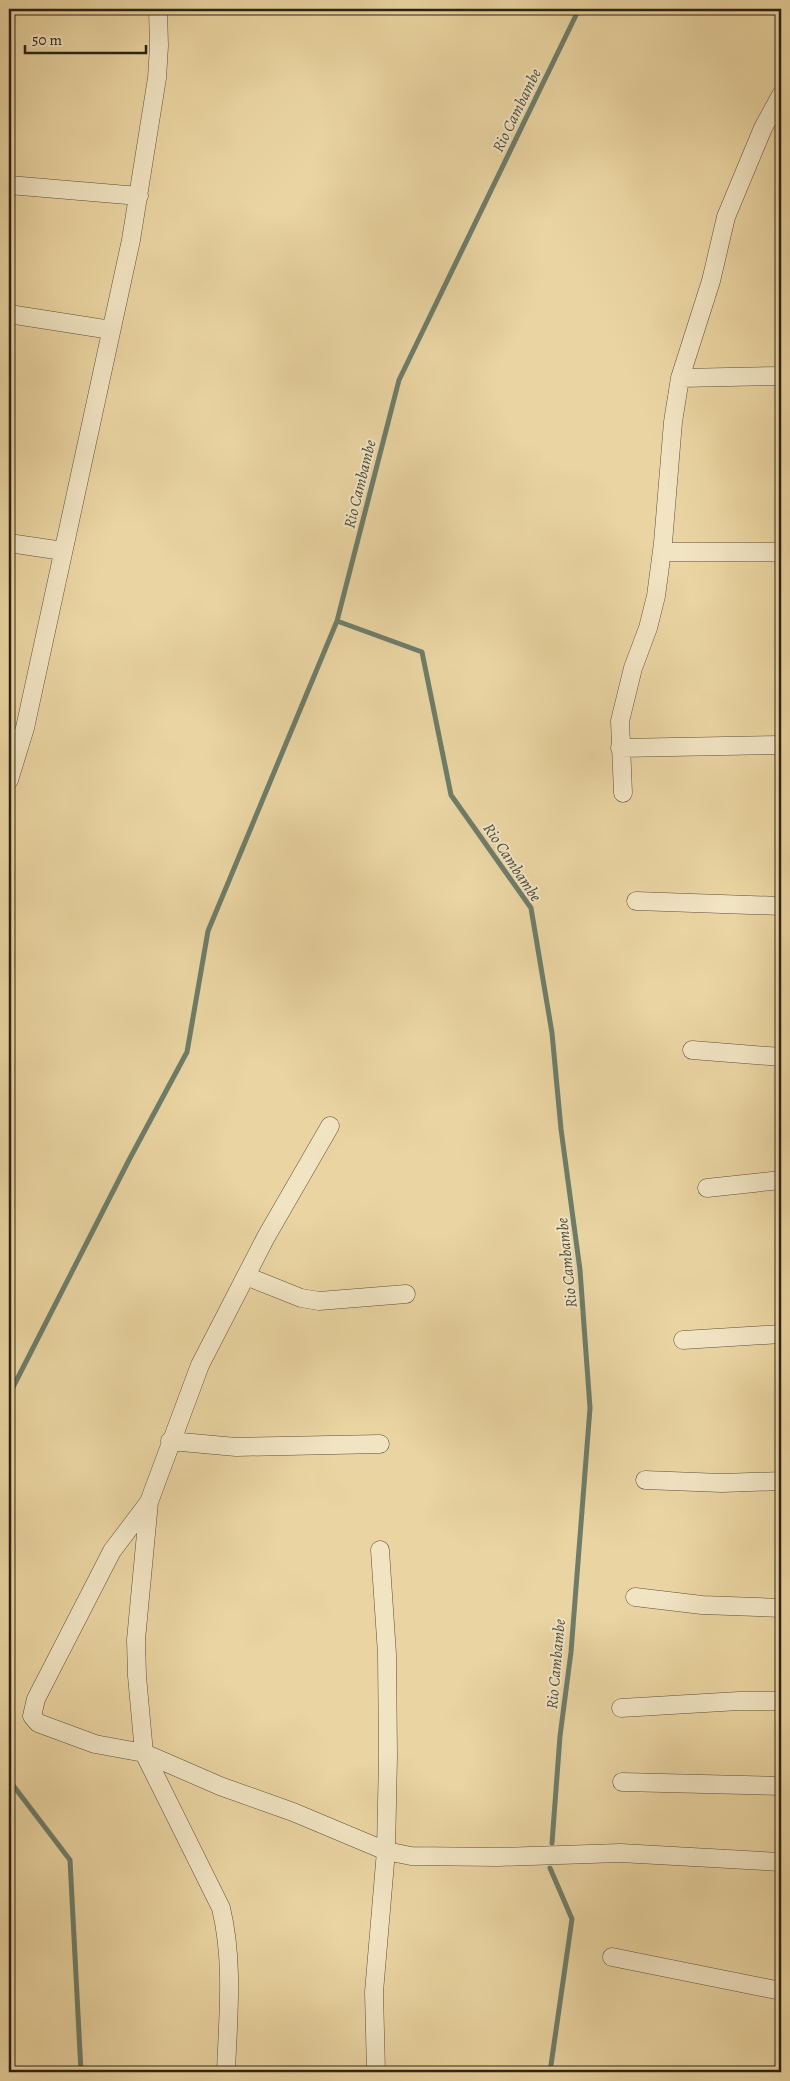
<svg xmlns="http://www.w3.org/2000/svg" width="790" height="2081" font-family="Alegreya,serif">
<rect width="100%" height="100%" fill="#ead5a2"/>
<filter id="stains"><feTurbulence type="fractalNoise" baseFrequency=".004" numOctaves="4"/><feColorMatrix values="0 0 0 0 .2 0 0 0 0 .09 0 0 0 0 .02 0 0 0 .5 -.17"/></filter>
<radialGradient id="worn" r=".72"><stop offset=".6" stop-color="#630" stop-opacity="0"/><stop offset="1" stop-color="#630" stop-opacity=".3"/></radialGradient>
<g fill="none" stroke-linecap="round" stroke-linejoin="round">
<path stroke="#6d7d6a" stroke-width="5" d="M9,1395L129,1160L187,1052L208,931L337,621
M9,1780L70,1860L81,2072
M552,1843L560,1736L571,1652L590,1408L580,1270L561,1129L552,1033L531,908L451,795L422,652L337,621L399,380L579,9
M550,1868L572,1919L550,2072"/>
<g stroke="#5c4f39" stroke-width="19">
<path id="minor" d="M9,185L139,196
M9,314L111,330
M680,378L781,376
M9,543L63,551
M662,552H781
M620,748L781,745
M9,780L25,728L131,240L157,78L159,46L158,9
M623,793L620,721L633,668L648,628L656,596L663,543L673,422L680,378L711,281L726,217L763,128L781,95
M636,901L781,906
M692,1050L781,1057
M707,1188L781,1180
M246,1276L301,1298L319,1301L406,1294
M683,1340L781,1334
M170,1441L236,1447L380,1444
M645,1480L722,1483L781,1481
M149,1502L112,1551L36,1699L32,1716L38,1723L95,1744L144,1753L220,1786L293,1812L386,1851L411,1856L498,1857L620,1853L781,1862
M635,1597L702,1605L781,1608
M621,1708L739,1701H781
M622,1782L781,1786
M612,1957L781,1991
M226,2072C228,2017 234,1962 221,1908L144,1753L137,1676L136,1640L149,1502L200,1365L266,1237L330,1126
M376,2072L374,1992L386,1851L388,1756L387,1654L380,1550"/>
</g>
<use href="#minor" stroke="#f1e4c3" stroke-width="18"/>
</g>
<g text-anchor="middle" stroke-width="4" stroke-linejoin="round" paint-order="stroke">
<g font-size="16" font-style="italic" fill="#4c4f40" stroke="#f1e4c3">
<text transform="translate(516 110) rotate(-64)" y="6">Rio Cambambe</text>
<text transform="translate(359 484) rotate(-76)" y="6">Rio Cambambe</text>
<text transform="translate(513 862) rotate(56)" y="6">Rio Cambambe</text>
<text transform="translate(566 1263) rotate(-96)" y="6">Rio Cambambe</text>
<text transform="translate(555 1664) rotate(-85)" y="6">Rio Cambambe</text>
</g>
</g>
<rect width="790" height="2081" fill="none" stroke="#ead5a2" stroke-width="30"/>
<rect x="10" y="10" width="770" height="2061" fill="none" stroke="#2c2216" stroke-width="2.5"/>
<rect x="15" y="15" width="760" height="2051" fill="none" stroke="#2c2216"/>
<path d="M25 45v8h121v-8" fill="none" stroke="#2c2216" stroke-width="2.5"/>
<text x="32" y="45" font-size="15" fill="#2c2216" stroke="#f1e4c3" stroke-width="4" paint-order="stroke">50 m</text>
<rect width="100%" height="100%" filter="url(#stains)"/>
<rect width="100%" height="100%" fill="url(#worn)"/>
</svg>
